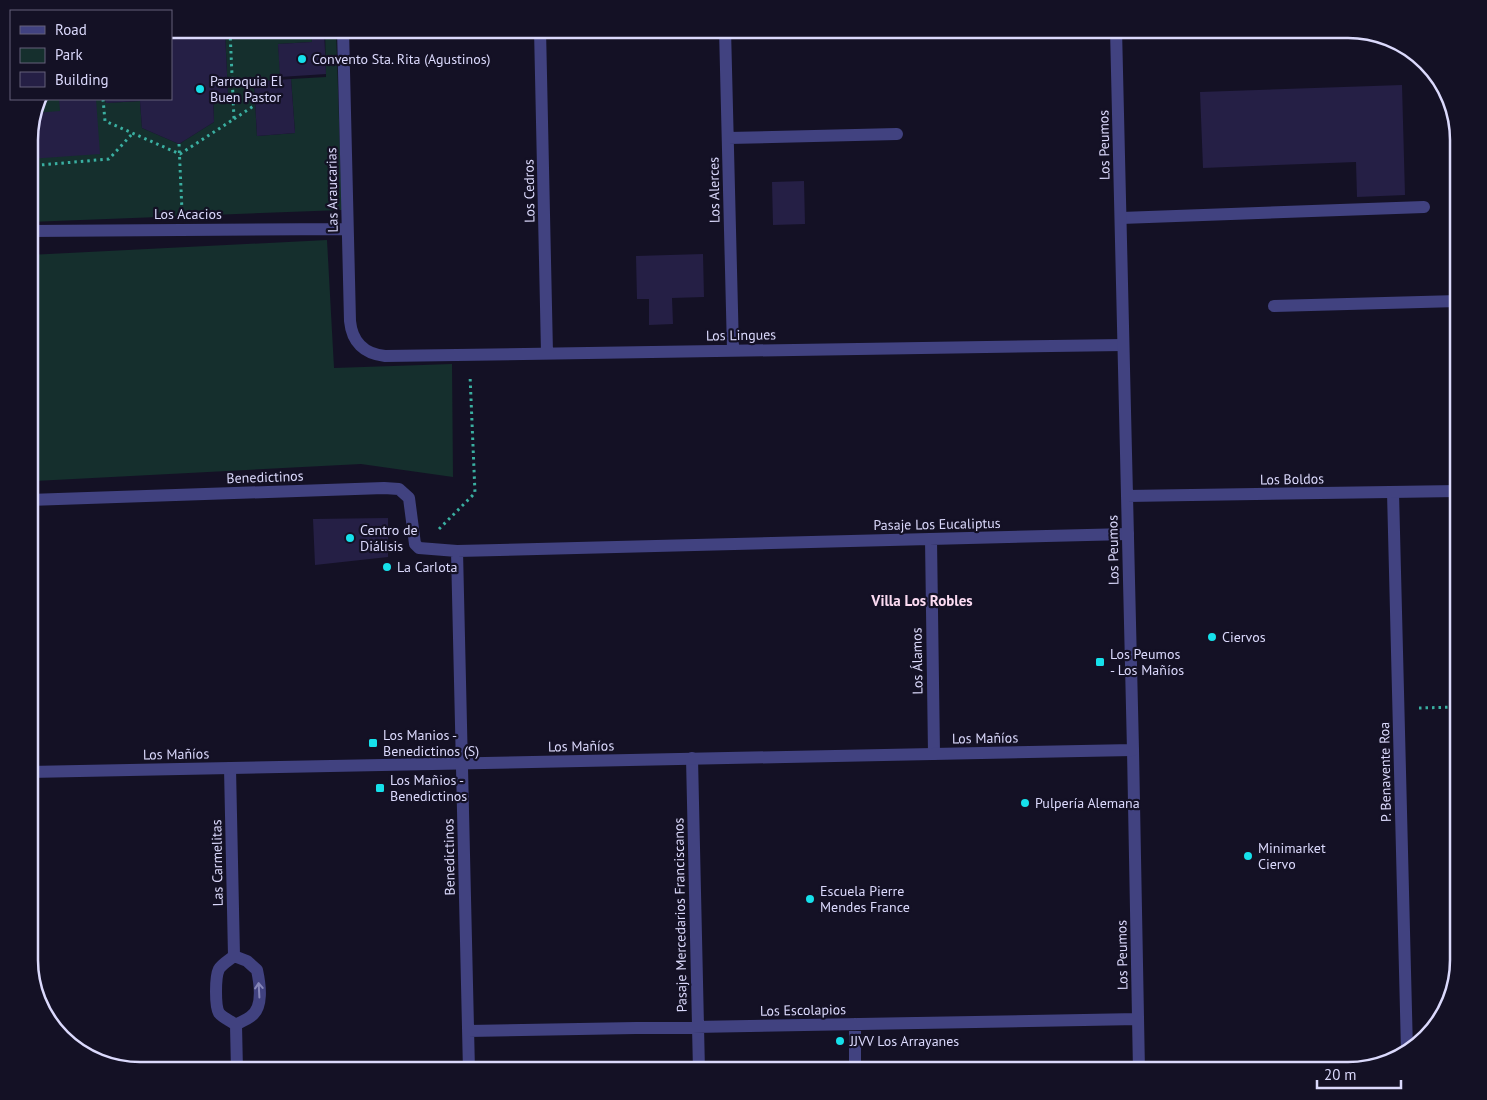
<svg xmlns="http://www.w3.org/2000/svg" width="1487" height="1100" font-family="'PT Sans',sans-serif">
<rect width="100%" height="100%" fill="#141125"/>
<path fill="#152f2d" d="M265,29H311L312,42L278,44L281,80L254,82L257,136L295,133L291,79L326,77L325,29H336L342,210L29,222V132L38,99H105L106,103L140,101L142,128L179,144L214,122L213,96L228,95L225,32Z
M327,240L334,368L452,364L453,477L361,464L35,481L29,413V255Z"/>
<path fill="#251f45" d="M171,29H245V30L225,32L228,95L213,96L214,122L179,144L142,128L140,101L106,103L105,99H171Z
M311,29H324L326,74L280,77L278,44L312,42Z
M291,79L295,133L257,136L254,82Z
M1402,85L1405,195L1357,197L1356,162L1203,168L1200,92Z
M59,99H96L100,154L29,159V132L34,113L60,111Z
M804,181L805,224L773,225L772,182Z
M703,254L704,297L672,298L673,324L649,325V299H637L636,256Z
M388,518V557L315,565L313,519Z"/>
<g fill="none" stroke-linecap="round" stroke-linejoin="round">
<path stroke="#3aafa1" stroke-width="3" stroke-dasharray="2.5 4" stroke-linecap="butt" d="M103,99L105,121L180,154L234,119L230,31
M234,119L255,105
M179,144L182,211
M29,166L109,159L133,133
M439,529L475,493L470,375
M1419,708L1458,707"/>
<path stroke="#414280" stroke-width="12" d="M1121,218L1424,207"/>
<path stroke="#414280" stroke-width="12" d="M343,29L350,321C352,342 364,354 385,356L1123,345
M540,29L547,353
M725,29L733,350
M728,138L897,134
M29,231L347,229
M1274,306L1458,301
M1393,492L1407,1051
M29,500L384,488L399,489L409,498L415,544L419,548L457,551L1128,534
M931,539L934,754
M457,551L469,1071
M1133,750L1139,1071
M692,758L699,1071
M230,768L234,956
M234,956L247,961L257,970C260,984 264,1008 250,1017C246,1020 240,1022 236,1025
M234,956C229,960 222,964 219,969C215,977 215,1006 219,1013C223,1018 231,1021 236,1025
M855,1024V1071
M236,1025L237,1071
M468,1031L1138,1019"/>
<path stroke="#414280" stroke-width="12" d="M1127,496L1458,491
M29,772L1133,750L1116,29"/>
</g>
<defs><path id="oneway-shaft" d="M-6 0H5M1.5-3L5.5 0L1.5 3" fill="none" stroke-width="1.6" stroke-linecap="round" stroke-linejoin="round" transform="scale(1.25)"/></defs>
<use stroke="#8686b8" href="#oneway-shaft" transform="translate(259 990) rotate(-93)"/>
<g fill="#16e1eb" stroke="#141125" stroke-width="2">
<circle cx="302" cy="59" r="5"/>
<circle cx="200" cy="89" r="5"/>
<circle cx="350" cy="538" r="5"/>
<circle cx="387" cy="567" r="5"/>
<circle cx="1212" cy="637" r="5"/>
<rect x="1095" y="657" width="10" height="10" rx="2.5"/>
<rect x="368" y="738" width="10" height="10" rx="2.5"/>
<rect x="375" y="783" width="10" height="10" rx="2.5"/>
<circle cx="1025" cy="803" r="5"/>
<circle cx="1248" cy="856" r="5"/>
<circle cx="810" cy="899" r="5"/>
<circle cx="840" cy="1041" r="5"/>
</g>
<g text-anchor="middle" stroke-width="4.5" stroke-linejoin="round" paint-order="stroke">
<g font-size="14" fill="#dbd9fc" stroke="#141125" text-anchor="start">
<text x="312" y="64">Convento Sta. Rita (Agustinos)</text>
<text x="210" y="86">Parroquia El<tspan x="210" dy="16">Buen Pastor</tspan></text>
<text x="360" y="535">Centro de<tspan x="360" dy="16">Diálisis</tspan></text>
<text x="397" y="572">La Carlota</text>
<text x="1222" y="642">Ciervos</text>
<text x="1110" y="659">Los Peumos<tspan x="1110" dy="16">- Los Mañíos</tspan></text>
<text x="383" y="740">Los Manios -<tspan x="383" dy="16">Benedictinos (S)</tspan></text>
<text x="390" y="785">Los Mañios -<tspan x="390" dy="16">Benedictinos</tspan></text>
<text x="1035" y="808">Pulpería Alemana</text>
<text x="1258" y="853">Minimarket<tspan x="1258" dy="16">Ciervo</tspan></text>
<text x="820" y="896">Escuela Pierre<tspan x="820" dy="16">Mendes France</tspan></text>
<text x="850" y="1046">JJVV Los Arrayanes</text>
</g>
<g font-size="14" fill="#dbd9fc" stroke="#141125">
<text transform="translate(1104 145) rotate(-91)" y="5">Los Peumos</text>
<text transform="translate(332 190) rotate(-91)" y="5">Las Araucarias</text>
<text transform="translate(714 190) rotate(-91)" y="5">Los Alerces</text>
<text transform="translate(529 191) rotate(-91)" y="5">Los Cedros</text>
<text x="188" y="219">Los Acacios</text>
<text transform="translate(741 335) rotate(-1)" y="5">Los Lingues</text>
<text transform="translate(265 477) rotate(-2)" y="5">Benedictinos</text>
<text transform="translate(1292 479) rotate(-1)" y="5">Los Boldos</text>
<text transform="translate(937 524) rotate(-1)" y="5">Pasaje Los Eucaliptus</text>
<text transform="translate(1113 550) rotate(-91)" y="5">Los Peumos</text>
<text transform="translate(917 661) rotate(-91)" y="5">Los Álamos</text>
<text transform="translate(985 738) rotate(-1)" y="5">Los Mañíos</text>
<text transform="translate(581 746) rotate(-1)" y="5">Los Mañíos</text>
<text transform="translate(176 754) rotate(-1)" y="5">Los Mañíos</text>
<text transform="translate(1385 772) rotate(-91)" y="5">P. Benavente Roa</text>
<text transform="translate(449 857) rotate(-91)" y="5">Benedictinos</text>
<text transform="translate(217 863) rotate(-91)" y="5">Las Carmelitas</text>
<text transform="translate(680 915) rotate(-91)" y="5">Pasaje Mercedarios Franciscanos</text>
<text transform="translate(1122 955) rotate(-91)" y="5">Los Peumos</text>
<text transform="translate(803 1010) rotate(-1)" y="5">Los Escolapios</text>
</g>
<g font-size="15" font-weight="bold" fill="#fcdbf2" stroke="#141125">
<text x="922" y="606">Villa Los Robles</text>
</g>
</g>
<path d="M0 0H1487V1100H0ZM140 38H1348A102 102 0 0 1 1450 140V960A102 102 0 0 1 1348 1062H140A102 102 0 0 1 38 960V140A102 102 0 0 1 140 38Z" fill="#141125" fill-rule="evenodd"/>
<path fill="none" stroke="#dbd9fc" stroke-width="2.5" d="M140 38H1348A102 102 0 0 1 1450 140V960A102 102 0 0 1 1348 1062H140A102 102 0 0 1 38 960V140A102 102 0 0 1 140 38Z"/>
<rect x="10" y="10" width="162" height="90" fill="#141125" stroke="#64617b"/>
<rect x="20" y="26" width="25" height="8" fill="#414280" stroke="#64617b"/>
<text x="55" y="35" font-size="15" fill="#dbd9fc">Road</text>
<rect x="20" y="48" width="25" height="15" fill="#152f2d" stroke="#64617b"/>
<text x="55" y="60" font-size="15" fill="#dbd9fc">Park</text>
<rect x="20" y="72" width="25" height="15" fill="#251f45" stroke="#64617b"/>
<text x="55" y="85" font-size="15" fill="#dbd9fc">Building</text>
<path d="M1317 1080v8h84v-8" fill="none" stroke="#dbd9fc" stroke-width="2.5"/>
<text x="1324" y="1080" font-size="15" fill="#dbd9fc" stroke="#141125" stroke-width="4" paint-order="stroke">20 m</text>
</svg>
